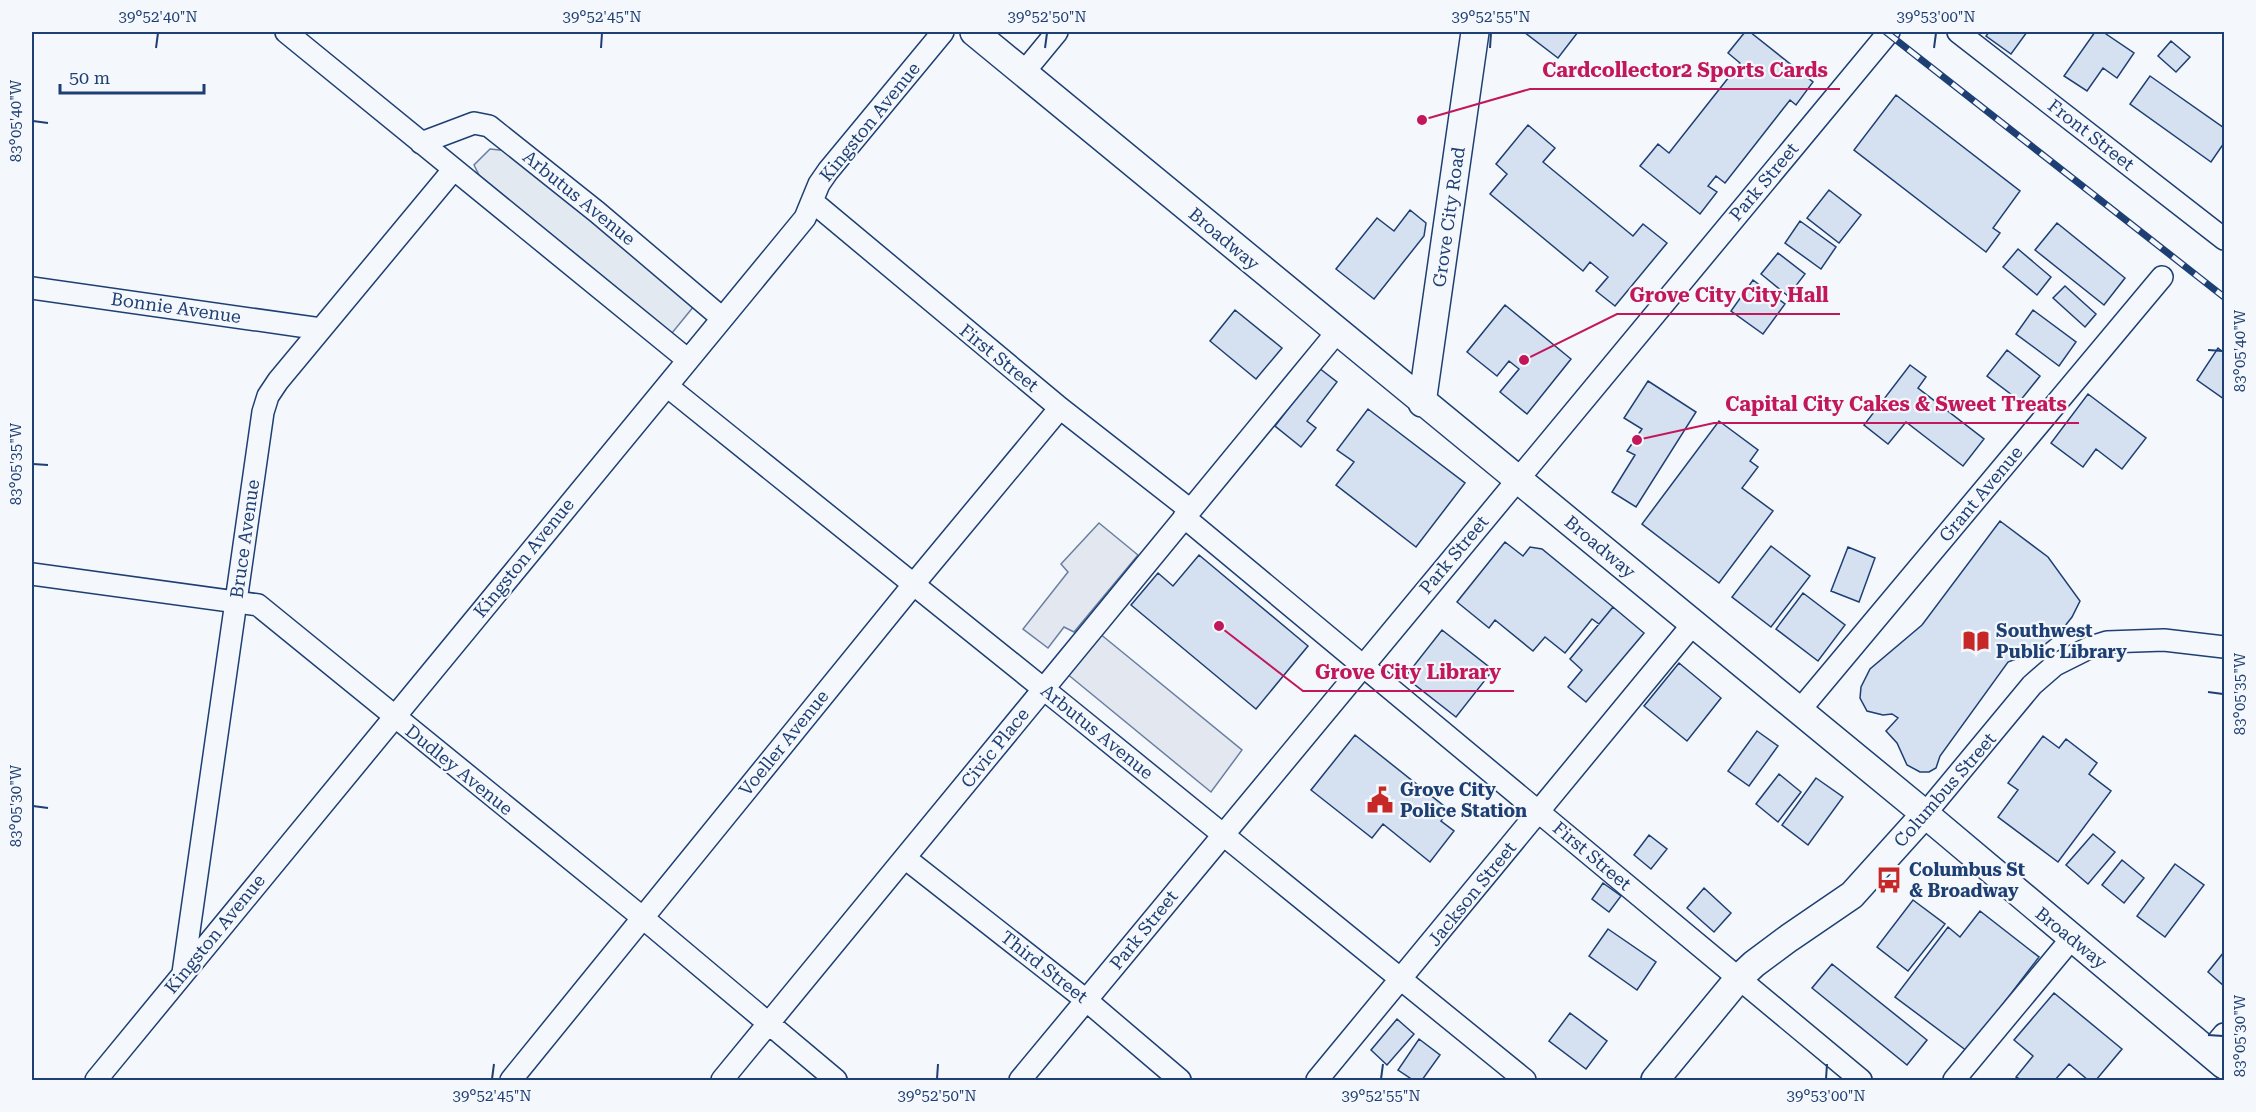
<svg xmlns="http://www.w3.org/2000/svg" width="2256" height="1112" font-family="'Roboto Serif',serif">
<rect width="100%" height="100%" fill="#f4f7fb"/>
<path fill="#e3e9f0" stroke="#687fa3" stroke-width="1.5" d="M490,149L509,151L694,306L672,333L479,175L474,165Z"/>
<path fill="#e3e8f0" stroke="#687fa3" stroke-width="1.5" d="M1099,523L1138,555L1074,632L1064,627L1048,648L1023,629L1068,572L1061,564Z
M1099,633L1242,750L1211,792L1066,673Z"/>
<path fill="#d5e0f0" stroke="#1d3f73" stroke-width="1.5" d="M1524,32H1578L1558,58Z
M1745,32H1750L1813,82L1796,105L1790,100L1725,183L1716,176L1708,186L1717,192L1700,214L1640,166L1658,144L1669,153L1740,63L1728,53Z
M1989,32H2027L2011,54L1986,36Z
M2095,32H2103L2134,53L2117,78L2103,68L2087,91L2064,76Z
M2171,41L2190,57L2176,72L2158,56Z
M2150,76L2224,128V143L2211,162L2130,104Z
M1896,95L2020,191L1993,228L2000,233L1986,252L1854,150Z
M1528,125L1555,148L1543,162L1633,236L1643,224L1667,243L1615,306L1596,291L1608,277L1590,262L1583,271L1490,194L1507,174L1496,164Z
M1829,190L1861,215L1839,243L1807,218Z
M1410,210L1426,223L1424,236L1374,299L1336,269L1377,218L1394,231Z
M1800,221L1836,247L1821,269L1785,243Z
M2057,223L2125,278L2104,305L2035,250Z
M2018,249L2051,277L2037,295L2003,267Z
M1778,253L1805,274L1788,296L1761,274Z
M1753,280L1785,304L1763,334L1731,311Z
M2065,286L2096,314L2085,327L2053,298Z
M1505,305L1571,359L1527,414L1500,392L1519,369L1509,361L1497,376L1467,352Z
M1235,310L1282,348L1256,379L1210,341Z
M2033,310L2076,342L2059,366L2016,334Z
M2218,348L2224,353V399L2197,380Z
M2007,350L2040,376L2020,401L1987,376Z
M1910,365L1926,377L1918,388L1984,439L1963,466L1906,422L1888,444L1864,425Z
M1319,368L1337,382L1307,421L1316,428L1301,447L1275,426Z
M1648,381L1696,412L1636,507L1612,492L1635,455L1627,451L1642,429L1624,418Z
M2088,394L2146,438L2122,469L2096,449L2083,467L2051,443Z
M1368,409L1465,483L1416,547L1336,485L1354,462L1337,450Z
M1719,421L1758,450L1750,461L1758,467L1742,488L1773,511L1719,583L1642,524Z
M2000,521L2048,557L2080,601L2072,617L2061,631L2037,651L2008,662L1940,756L1936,768L1929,772H1920L1907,765L1897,743L1886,731L1898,718L1892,714L1883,715L1867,711L1860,698L1861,687L1870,669L1922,625Z
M1505,542L1523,556L1530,547L1542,549L1613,607L1599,624L1592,619L1565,653L1545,637L1533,651L1495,620L1489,628L1457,602Z
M1771,546L1810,576L1771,627L1732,597Z
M1848,547L1875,558L1859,602L1831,591Z
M1199,555L1308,646L1256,709L1131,605L1158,573L1173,586Z
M1803,593L1845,625L1818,661L1776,629Z
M1613,607L1644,633L1586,702L1568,687L1582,670L1570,659Z
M1442,630L1493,670L1456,717L1405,677Z
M1679,663L1721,698L1687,741L1644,706Z
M1757,731L1778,746L1749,786L1728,771Z
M1355,735L1449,810L1441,821L1454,831L1430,862L1383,824L1372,838L1311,790Z
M2043,736L2059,748L2066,739L2097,763L2089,774L2111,791L2058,862L1998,817L2018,790L2008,783Z
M1779,774L1801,792L1778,822L1756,804Z
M1816,778L1843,797L1808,845L1782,825Z
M2093,834L2115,852L2088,884L2066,865Z
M1649,835L1667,849L1651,869L1634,855Z
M2122,860L2144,878L2124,903L2102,885Z
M2175,864L2204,885L2165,937L2137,916Z
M1603,883L1621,896L1609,912L1592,899Z
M1704,888L1731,913L1714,932L1687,908Z
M1913,900L1945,924L1908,971L1877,947Z
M1980,911L2039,957L1967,1051L1895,997L1948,927L1960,937Z
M1608,929L1656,962L1637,990L1589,956Z
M2224,952V986L2208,972Z
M1832,964L1927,1040L1907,1065L1812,988Z
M2054,993L2122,1049L2096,1080H2088L2069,1064L2055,1080H2021L2016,1077L2033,1056L2014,1040Z
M1570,1013L1607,1041L1586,1069L1549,1041Z
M1397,1019L1414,1034L1387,1065L1371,1050Z
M1419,1039L1440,1055L1422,1080H1413L1398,1070Z"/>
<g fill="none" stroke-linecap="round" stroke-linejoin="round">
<g stroke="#1d3f73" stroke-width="24">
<path id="minor" d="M286,32L688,360
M1958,32L2224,239
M1024,72L1057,32
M421,143L474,123L489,126L597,212L722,318
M813,202L1060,408L1189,509
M32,288L321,329
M667,386L1066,707L1525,1080
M1184,517L1861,1080
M32,574L258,605L643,918L836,1080
M1799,711L2162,277
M1925,814L2032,685L2055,665L2091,647L2107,642L2164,640L2224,647
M905,858L1086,1000L1180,1080
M183,973L263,412L268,396L278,381L454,169
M2209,1052L2224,1034
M96,1080L805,218L819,184L828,171L943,32
M511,1080L913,585L1060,408
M722,1080L1337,332
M1020,1080L1889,32
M1317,1080L1693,624
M1954,1080L2072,938"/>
</g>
<g stroke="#1d3f73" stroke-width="30">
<path id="major" d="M974,32L1925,814L2224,1065
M1422,403L1475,32
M1655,1080L1739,978L1754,964L1789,938L1852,895L1925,814"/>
</g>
<use href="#minor" stroke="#f4f7fb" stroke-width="21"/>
<use href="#major" stroke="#f4f7fb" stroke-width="27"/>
<g stroke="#1d3f73" stroke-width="7">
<path id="rail" d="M1886,32L2224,297"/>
</g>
<use href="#rail" stroke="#f4f7fb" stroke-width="4.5" stroke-dasharray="14" stroke-linecap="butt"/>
</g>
<path fill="none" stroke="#1d3f73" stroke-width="2" d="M156,48L158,33M601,48L602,33M1045,48L1047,33M1490,48L1491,33M1934,48L1936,33M33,121L48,123M2208,350L2223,351M33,464L48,465M2208,692L2223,694M33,806L48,808M2208,1035L2223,1036M492,1079L494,1064M937,1079L938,1064M1381,1079L1383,1064M1826,1079L1827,1064"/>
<defs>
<g id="library-bare" transform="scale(2.07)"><path d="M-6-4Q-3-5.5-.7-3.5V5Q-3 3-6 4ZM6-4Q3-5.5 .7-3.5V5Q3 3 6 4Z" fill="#c62828" stroke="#f4f7fb" stroke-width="2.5" paint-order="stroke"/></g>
<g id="civic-bare" transform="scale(2.07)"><path d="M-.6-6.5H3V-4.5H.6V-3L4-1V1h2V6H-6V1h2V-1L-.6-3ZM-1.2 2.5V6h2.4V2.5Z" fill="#c62828" stroke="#f4f7fb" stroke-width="2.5" paint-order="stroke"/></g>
<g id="bus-bare" transform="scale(2.07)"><path d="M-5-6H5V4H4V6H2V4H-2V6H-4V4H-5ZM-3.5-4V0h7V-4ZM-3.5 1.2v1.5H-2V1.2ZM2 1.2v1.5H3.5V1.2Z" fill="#c62828" stroke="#f4f7fb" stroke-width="2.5" paint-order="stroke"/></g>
</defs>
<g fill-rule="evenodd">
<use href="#library-bare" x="1976" y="641"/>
<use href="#civic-bare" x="1380" y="800"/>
<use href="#bus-bare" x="1889" y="880"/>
</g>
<g text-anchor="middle" stroke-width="4.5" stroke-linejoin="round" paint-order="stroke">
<g font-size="18" fill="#1d3f73" stroke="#f4f7fb">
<text transform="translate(870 122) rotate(-51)" y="6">Kingston Avenue</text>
<text transform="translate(2091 135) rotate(38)" y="6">Front Street</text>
<text transform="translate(1764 182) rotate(-50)" y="6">Park Street</text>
<text transform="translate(579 198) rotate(39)" y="6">Arbutus Avenue</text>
<text transform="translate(1449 217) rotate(-82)" y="6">Grove City Road</text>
<text transform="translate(1224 239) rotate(40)" y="6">Broadway</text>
<text transform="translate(176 308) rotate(8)" y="6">Bonnie Avenue</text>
<text transform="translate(999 358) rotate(39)" y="6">First Street</text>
<text transform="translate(1981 494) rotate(-50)" y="6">Grant Avenue</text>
<text transform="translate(245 539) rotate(-82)" y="6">Bruce Avenue</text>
<text transform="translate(1600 547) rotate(40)" y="6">Broadway</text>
<text transform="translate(1454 555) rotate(-50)" y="6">Park Street</text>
<text transform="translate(524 558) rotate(-51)" y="6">Kingston Avenue</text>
<text transform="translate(1097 732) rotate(39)" y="6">Arbutus Avenue</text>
<text transform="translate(784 743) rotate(-51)" y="6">Voeller Avenue</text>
<text transform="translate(995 748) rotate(-51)" y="6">Civic Place</text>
<text transform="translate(459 770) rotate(39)" y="6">Dudley Avenue</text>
<text transform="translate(1945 790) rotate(-49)" y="6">Columbus Street</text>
<text transform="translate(1592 856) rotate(40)" y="6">First Street</text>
<text transform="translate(1472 894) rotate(-51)" y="6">Jackson Street</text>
<text transform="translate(1144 930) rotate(-51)" y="6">Park Street</text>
<text transform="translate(215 934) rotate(-51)" y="6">Kingston Avenue</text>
<text transform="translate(2071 938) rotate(39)" y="6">Broadway</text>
<text transform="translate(1044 967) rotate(38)" y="6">Third Street</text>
</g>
<g font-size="18" font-weight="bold" fill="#1d3f73" stroke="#f4f7fb" text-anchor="start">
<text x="1996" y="637">Southwest<tspan x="1996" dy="21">Public Library</tspan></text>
<text x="1400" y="796">Grove City<tspan x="1400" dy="21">Police Station</tspan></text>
<text x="1909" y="876">Columbus St<tspan x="1909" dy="21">&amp; Broadway</tspan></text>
</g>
</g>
<path fill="none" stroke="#c2185b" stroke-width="2" d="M1422 120L1530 89H1840M1524 360L1617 314H1840M1637 440L1714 423H2079M1219 626L1303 691H1514"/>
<g fill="#c2185b" stroke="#f4f7fb" stroke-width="2">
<circle cx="1422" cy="120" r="6"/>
<circle cx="1524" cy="360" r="6"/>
<circle cx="1637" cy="440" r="6"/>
<circle cx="1219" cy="626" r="6"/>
</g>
<g font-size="20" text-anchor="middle" font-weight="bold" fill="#c2185b" stroke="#f4f7fb" stroke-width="4.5" stroke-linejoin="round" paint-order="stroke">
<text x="1685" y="77">Cardcollector2 Sports Cards</text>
<text x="1729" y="302">Grove City City Hall</text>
<text x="1896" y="411">Capital City Cakes &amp; Sweet Treats</text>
<text x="1408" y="679">Grove City Library</text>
</g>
<rect width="2256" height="1112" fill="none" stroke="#f4f7fb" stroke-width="66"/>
<path d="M60 84v9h144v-9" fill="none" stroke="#1d3f73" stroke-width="3"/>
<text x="69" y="84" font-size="18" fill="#1d3f73" stroke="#f4f7fb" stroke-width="4.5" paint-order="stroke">50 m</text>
<rect x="33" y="33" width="2190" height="1046" fill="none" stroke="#1d3f73" stroke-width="2"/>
<g font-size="15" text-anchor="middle" fill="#1d3f73">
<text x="158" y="22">39°52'40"N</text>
<text x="602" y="22">39°52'45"N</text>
<text x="1047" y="22">39°52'50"N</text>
<text x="1491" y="22">39°52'55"N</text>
<text x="1936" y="22">39°53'00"N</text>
<text transform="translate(16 121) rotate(-90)" y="5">83°05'40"W</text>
<text transform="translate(2240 351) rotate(-90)" y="5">83°05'40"W</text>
<text transform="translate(16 464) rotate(-90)" y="5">83°05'35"W</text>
<text transform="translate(2240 694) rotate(-90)" y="5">83°05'35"W</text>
<text transform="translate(16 806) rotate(-90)" y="5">83°05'30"W</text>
<text transform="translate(2240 1036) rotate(-90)" y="5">83°05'30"W</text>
<text x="492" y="1101">39°52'45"N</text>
<text x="937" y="1101">39°52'50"N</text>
<text x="1381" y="1101">39°52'55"N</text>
<text x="1826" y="1101">39°53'00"N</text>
</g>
</svg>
